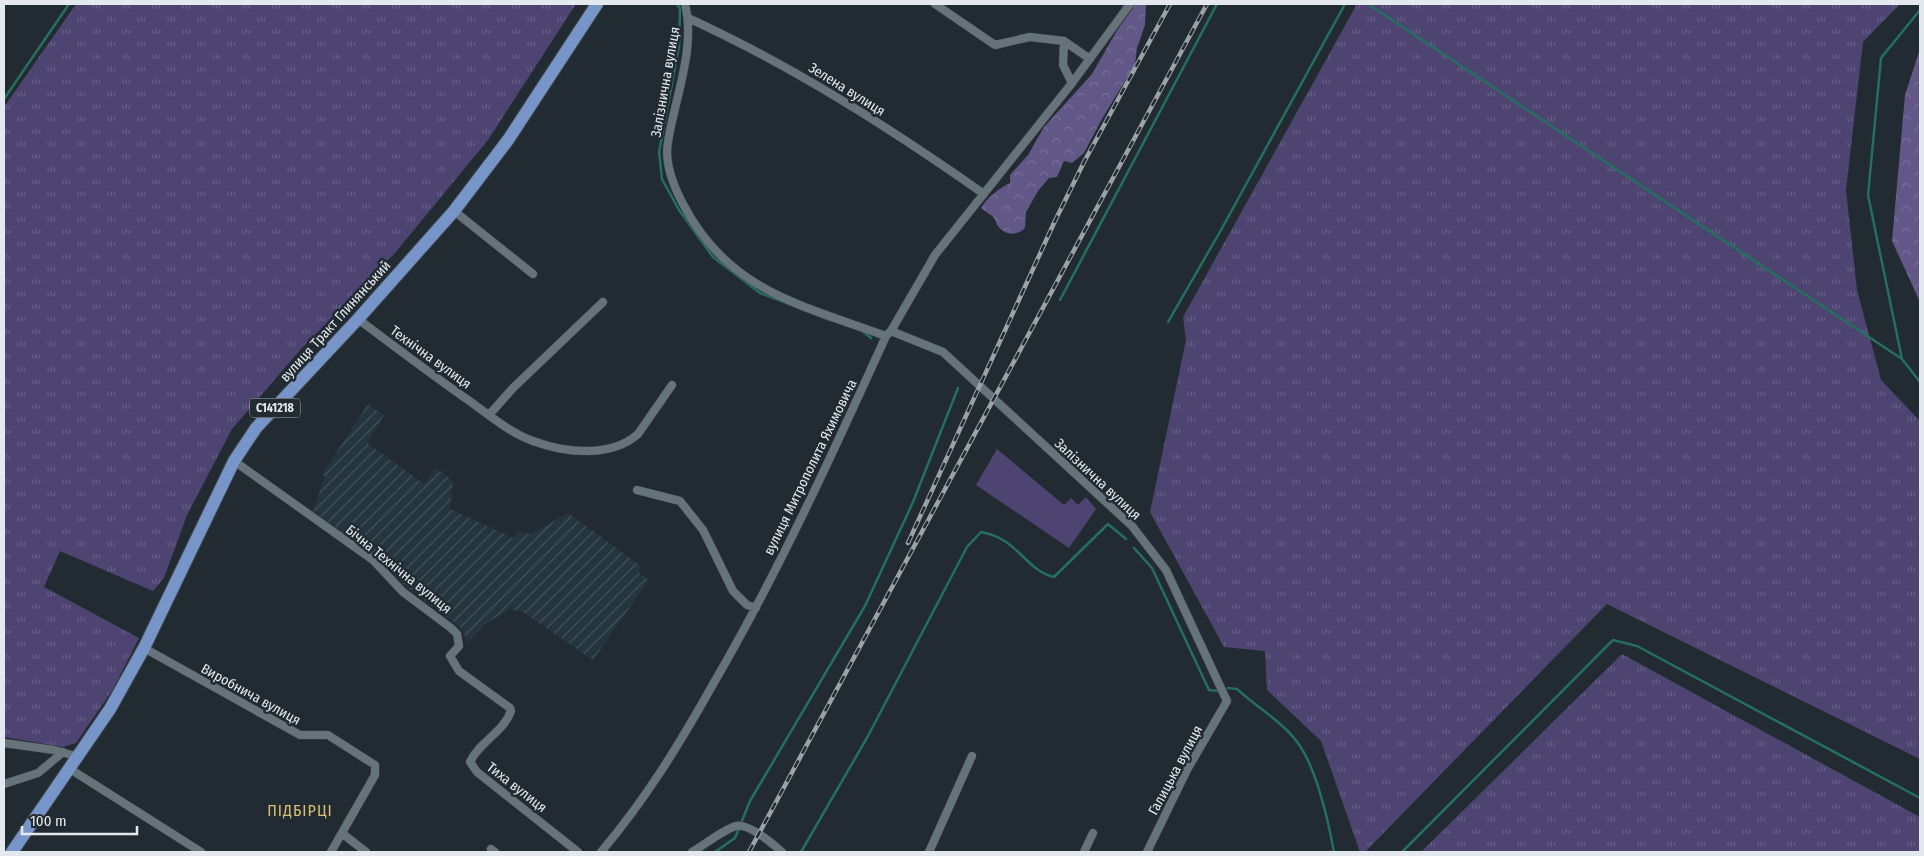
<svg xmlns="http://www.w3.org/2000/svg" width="1924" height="856" font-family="'Fira Sans Condensed',sans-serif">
<defs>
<pattern id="industrial-furrows" width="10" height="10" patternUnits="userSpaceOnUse" patternTransform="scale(1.25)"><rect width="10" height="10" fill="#25353f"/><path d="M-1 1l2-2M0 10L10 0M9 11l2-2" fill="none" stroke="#44525b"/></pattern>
<pattern id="grass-tufts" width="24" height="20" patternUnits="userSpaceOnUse" patternTransform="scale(1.25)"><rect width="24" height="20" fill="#4e4472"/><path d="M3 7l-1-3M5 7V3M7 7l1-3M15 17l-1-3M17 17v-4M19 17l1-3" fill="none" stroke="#675f86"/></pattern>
<pattern id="forest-crowns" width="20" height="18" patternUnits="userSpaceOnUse" patternTransform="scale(1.25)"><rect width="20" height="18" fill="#625888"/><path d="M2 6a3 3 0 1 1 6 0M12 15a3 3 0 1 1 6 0" fill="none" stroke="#787099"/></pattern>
</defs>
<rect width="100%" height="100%" fill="#212b31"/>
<path fill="url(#industrial-furrows)" d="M368,404L384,415L367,443L424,484L436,468L453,481L450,509L513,538L519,532L531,534L568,513L641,566L638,572L649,580L593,660L523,612L510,609L487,623L468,643L461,628L405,586L385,564L313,511L325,476L322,474Z"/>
<path fill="url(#grass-tufts)" d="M76,4H576L488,140L394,254L301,349L232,429L187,515L164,578L153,591L60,551L44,587L139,638L113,689L76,743L63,747L4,737V107Z
M1357,4H1900L1863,42L1846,190L1857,290L1881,380L1920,421V759L1607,604L1365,852H1360L1321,741L1267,690L1265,651L1224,647L1150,512L1186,340L1183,317Z
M1622,654L1920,817V852H1421Z"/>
<path fill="url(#forest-crowns)" d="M1139,4H1146L1145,25L1137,48L1135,65L1103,117L1084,153L1072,163L1064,161L1057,177L1049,178L1038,191L1026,212L1025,228C1017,236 1005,236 997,225C996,223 996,220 994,218C991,214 985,212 981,208C988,197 998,189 1010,183V175L1028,155L1044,127L1092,74L1116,32L1135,5Z
M1920,49V302L1892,241L1905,95Z"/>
<path fill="#4e4472" d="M997,449L1064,505L1071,498L1078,505L1086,497L1096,509L1069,548L976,485Z"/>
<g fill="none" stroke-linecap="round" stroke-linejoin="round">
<path stroke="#256f61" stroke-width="2.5" d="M677,4L680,9L679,46L659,152L662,179L679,210L713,257L760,293L830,320
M1368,4L1902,359
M1920,10L1881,58L1868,195L1902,359L1920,382
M4,99L69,4
M1060,300L1217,4
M1168,322L1221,230L1345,4
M862,331L871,338
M1134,548L1152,568L1209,690L1217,691
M1228,688L1237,689L1245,696C1263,711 1287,726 1300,746C1318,773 1328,820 1334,852
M715,852L735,838L750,801L865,606L913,502L958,388
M801,852L868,736L967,547L981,532C1018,538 1026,571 1054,577L1108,524L1126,539
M1402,852L1613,640L1637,646L1920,798"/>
<g stroke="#3e474c" stroke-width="9">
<path id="minor" d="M685,4C696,49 675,97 668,142C664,163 673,185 683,204C728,291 801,305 886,336
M935,4L995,45L1030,37L1064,41L1063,65L1072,83
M688,18C793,66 890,128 984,194
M1064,41L1090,59
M454,211L533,274
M358,319C395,347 431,374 468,400C488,414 510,433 533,441C565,453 611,458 638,434L672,385
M891,331L935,255L1072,83L1130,4
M489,415L513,388L603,302
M234,461L373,560L403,592L451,628L457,634L459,646L450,656L459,671L510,708L511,711C504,732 479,742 470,762L477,772L578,852
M637,490L680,501L703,530L733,591L747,605L756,608
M144,648L300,735H328L375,765V775L331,852
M4,743L54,750L79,757
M70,769L201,852
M4,784L38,773L63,752
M343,834L366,852
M491,849L495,852
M601,852C645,800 679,745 712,686C778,573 832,455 886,336L891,331L943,352L1132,526L1166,570L1227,701L1187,770L1147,852
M692,852C703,846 724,829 736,826C749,823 773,844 782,852
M929,852L972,756
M1084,852L1093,833"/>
</g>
<g stroke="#3e474c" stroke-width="14">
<path id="primary" d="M12,852L110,709L144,648L234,461L256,428L358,319L454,211L508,140L597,4"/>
</g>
<use href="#minor" stroke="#67737a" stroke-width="8"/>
<use href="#primary" stroke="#7895c9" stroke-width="12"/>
<g stroke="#9ba3a8" stroke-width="4.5">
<path id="rail" d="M908,543L1054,223L1084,162L1170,4
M749,852L1207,4"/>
</g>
<use href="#rail" stroke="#212b31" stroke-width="2.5" stroke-dasharray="8" stroke-linecap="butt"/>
</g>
<g text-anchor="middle" stroke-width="5" stroke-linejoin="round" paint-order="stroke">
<rect fill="#212b31" stroke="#a9b0b5" stroke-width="1" x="250" y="398.5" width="50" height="19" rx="4"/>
<g font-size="12" font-weight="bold" fill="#e3e9ee">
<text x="275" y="412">С141218</text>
</g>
<g font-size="14" fill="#e3e9ee" stroke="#212b31">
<text transform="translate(665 82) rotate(-80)" y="5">Залізнична вулиця</text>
<text transform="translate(847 89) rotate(32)" y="5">Зелена вулиця</text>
<text transform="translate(335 321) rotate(-48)" y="5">вулиця Тракт Глинянський</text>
<text transform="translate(431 357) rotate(36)" y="5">Технічна вулиця</text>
<text transform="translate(810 467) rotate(-64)" y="5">вулиця Митрополита Яхимовича</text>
<text transform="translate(1098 479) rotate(43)" y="5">Залізнична вулиця</text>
<text transform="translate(399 569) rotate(39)" y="5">Бічна Технічна вулиця</text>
<text transform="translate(251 694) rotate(29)" y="5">Виробнича вулиця</text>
<text transform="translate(1175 770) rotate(-62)" y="5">Галицька вулиця</text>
<text transform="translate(517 787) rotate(38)" y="5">Тиха вулиця</text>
</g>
<g font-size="16" letter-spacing="1" fill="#d7be72" stroke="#212b31">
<text x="300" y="816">ПІДБІРЦІ</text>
</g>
</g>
<rect width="1924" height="856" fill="none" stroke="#e3e9ee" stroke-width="10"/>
<path d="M22 826v8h115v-8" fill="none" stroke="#e3e9ee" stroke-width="2.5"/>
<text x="30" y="826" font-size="15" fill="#e3e9ee" stroke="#212b31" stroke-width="4" paint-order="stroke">100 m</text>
</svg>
